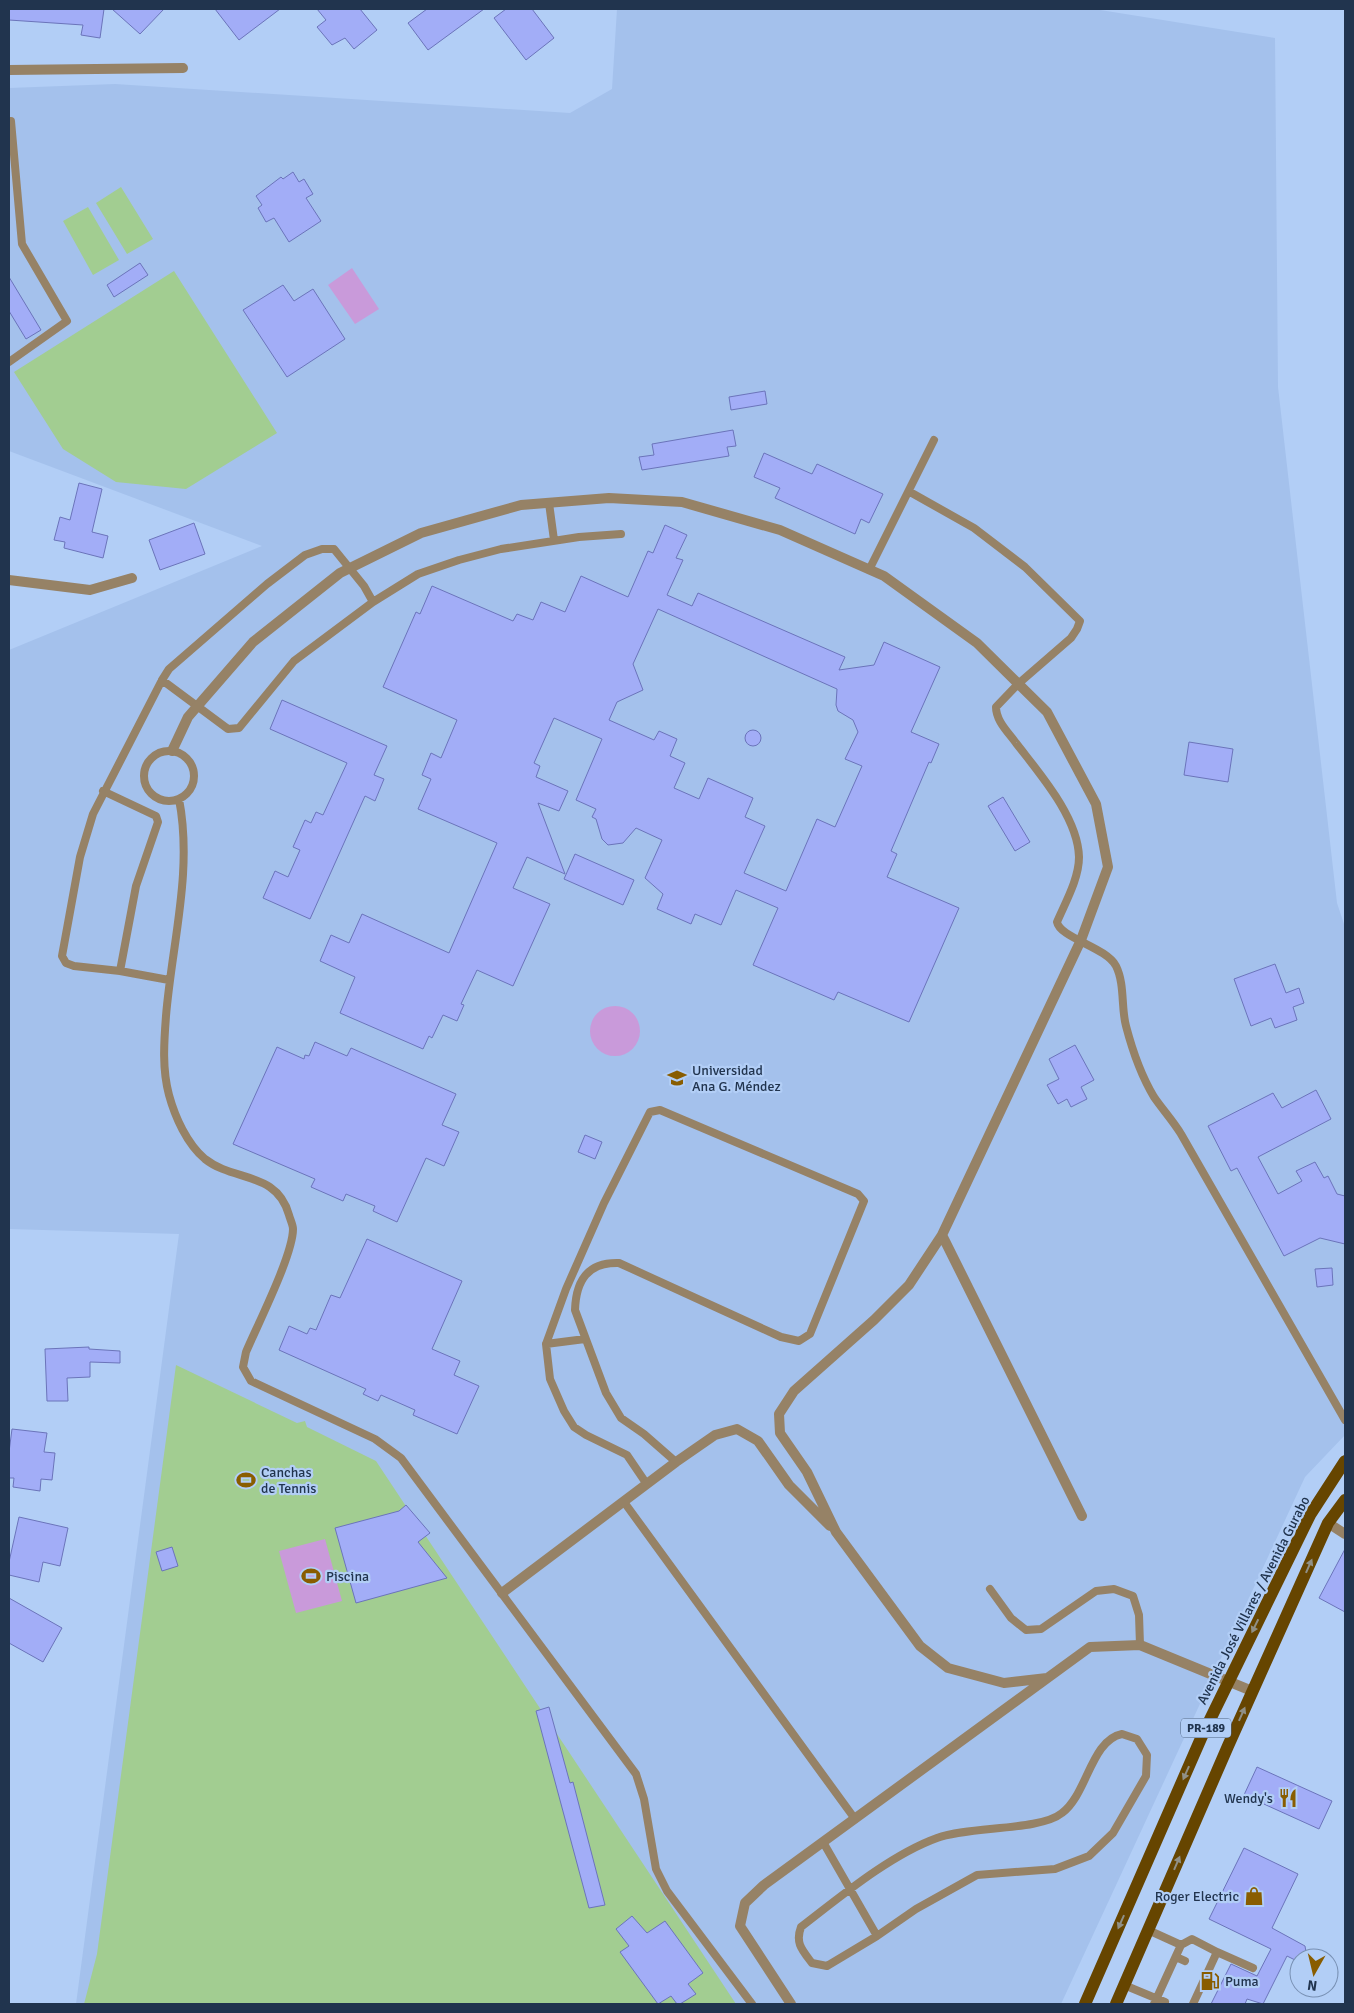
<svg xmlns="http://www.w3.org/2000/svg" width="1354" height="2013" font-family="Signika,sans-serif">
<rect width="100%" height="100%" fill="#b2cef6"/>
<path fill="#a4c1ec" d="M617,9H1094L1275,38L1278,387L1337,903L1345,927V1435L1305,1477L1061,2004H76L179,1234L9,1229V650L262,546L9,451V88L115,84L570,113L612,89Z"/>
<path fill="#a2cd91" d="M121,187L153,239L127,254L96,203Z
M88,207L119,260L93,275L63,221Z
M174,271L277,433L186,489L116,482L63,449L14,372Z
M176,1365L297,1423L305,1421L307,1427L376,1461L736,2004H84L97,1954Z"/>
<path fill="#c99ada" d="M352,268L379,309L355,324L328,285Z
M590 1031a25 25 0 1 1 50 0a25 25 0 1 1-50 0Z
M325,1539L342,1601L296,1613L279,1551Z"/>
<path fill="#a2adf7" stroke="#6b74ba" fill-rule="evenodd" d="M9,9H104L100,38L81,35L83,25L9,20Z
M112,9H164L140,34Z
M215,9H280L239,40Z
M317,9H360L377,30L354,49L345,38L332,45L317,27L326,20Z
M427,9H484L428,50L408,23Z
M506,9H532L554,38L526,60L494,18Z
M293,172L299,182L304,179L313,194L306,198L321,221L289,242L274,218L266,222L258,208L262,205L256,196L281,177L283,179Z
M140,263L148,275L114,297L107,285Z
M9,277L41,330L26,339L9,311Z
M283,285L294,301L313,289L345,339L287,377L243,310Z
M765,391L767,404L731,410L729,397Z
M733,430L736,446L727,447L729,456L642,470L639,457L654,455L652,444Z
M764,453L812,474L817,464L883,494L869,523L861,519L855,534L775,498L780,488L754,477Z
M79,483L102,489L92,532L108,536L103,558L64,548L65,542L54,540L60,517L70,520Z
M194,523L205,554L160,570L149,540Z
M665,525L687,535L676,558L683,560L667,595L692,606L698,593L845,657L839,670L874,665L884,642L940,667L911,732L939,744L931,763L929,762L891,851L897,854L887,877L959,908L909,1022L838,992L834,1000L753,965L778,908L736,890L721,925L695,914L691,924L657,909L663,894L645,878L662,840L636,828L623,843L608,845L602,839L596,819L592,817L596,809L576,800L602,739L554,718L534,763L540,766L536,777L568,791L559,811L538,803L565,874L527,857L513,888L550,904L513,986L477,970L461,1004L464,1005L457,1021L443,1015L432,1038L429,1036L423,1049L340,1013L355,977L320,961L331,935L349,943L362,914L449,953L497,843L418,809L431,779L422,775L431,753L441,758L457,720L383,687L416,612L420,614L432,586L513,621L517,614L533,620L541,602L565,612L581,576L628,597L648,551L653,553ZM658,609L837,689L836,705L838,711L853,720L858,732L845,759L862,766L835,827L817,819L786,891L744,873L765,826L745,817L753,798L708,778L699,799L674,788L685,763L670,756L677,739L659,731L654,740L609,720L617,702L643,690L633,664Z
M282,700L387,746L374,775L384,779L375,801L365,796L310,919L263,898L275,871L288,877L300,850L293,847L305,820L311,823L316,812L323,815L347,763L270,729Z
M745 738a8 8 0 1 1 16 0a8 8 0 1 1-16 0Z
M1189,742L1233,749L1228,782L1184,775Z
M1003,797L1030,842L1015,851L988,806Z
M575,854L634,880L623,905L564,879Z
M1275,964L1286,993L1299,988L1304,1003L1293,1007L1297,1020L1275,1028L1271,1018L1251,1026L1234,979Z
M315,1042L347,1056L351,1048L456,1094L442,1125L459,1132L444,1166L426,1158L397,1222L373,1211L375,1206L346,1194L343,1201L311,1187L315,1179L233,1144L277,1047L304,1059L305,1055L309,1056Z
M1075,1045L1094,1080L1081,1087L1087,1099L1071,1107L1067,1099L1058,1104L1047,1085L1059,1079L1049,1059Z
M1316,1090L1331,1119L1258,1157L1278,1194L1302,1181L1296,1171L1315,1162L1324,1178L1328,1176L1337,1194L1345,1196V1244L1320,1238L1284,1256L1237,1168L1231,1171L1208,1126L1273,1093L1282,1108Z
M585,1135L602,1142L595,1159L578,1152Z
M367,1239L462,1281L432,1349L460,1361L454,1375L479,1386L457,1434L413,1415L415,1410L381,1395L378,1401L363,1394L366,1389L279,1350L289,1326L307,1334L310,1328L316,1330L331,1295L340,1298Z
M1332,1268L1333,1285L1317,1287L1315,1269Z
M89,1347V1349L120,1351V1363L90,1362V1377L67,1378L68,1401H47L45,1349Z
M12,1429L47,1433L44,1452L55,1453L52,1480L41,1479L40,1491L13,1487L14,1478H9V1452Z
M406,1505L430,1533L418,1542L447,1578L356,1603L335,1528L399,1511Z
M19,1517L68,1528L60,1566L43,1562L39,1582L9,1575V1562Z
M172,1547L178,1566L162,1571L156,1552Z
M1345,1549V1612L1319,1598Z
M9,1598L62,1628L43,1662L9,1643Z
M549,1707L570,1783L573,1782L605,1905L589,1908L536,1711Z
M1257,1767L1332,1801L1319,1829L1244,1795Z
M1244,1848L1298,1874L1272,1928L1305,1946L1307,1958H1299V1962L1287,1956L1263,2004L1247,1999L1245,2004H1211L1231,1964L1257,1976L1271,1949L1209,1919Z
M632,1916L647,1933L665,1921L703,1973L688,1984L696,1994L680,2004H677L671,1996L658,2004L620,1952L629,1946L616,1929Z"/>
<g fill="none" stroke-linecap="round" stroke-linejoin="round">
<path stroke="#968266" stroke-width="8" d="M9,121H11L22,244L67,321L9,362
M910,492L974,528L1025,567L1080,621L1077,629L1071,638L1018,684L996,707C996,721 1008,732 1016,743C1039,773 1078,817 1079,857C1079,879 1065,903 1057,922C1060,938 1106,947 1116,966C1125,984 1121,1008 1126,1026C1132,1049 1142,1077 1154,1097C1163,1110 1173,1121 1181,1134L1345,1420
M549,503L554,540
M869,570L934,440
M162,680L228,729L239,728L294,661L373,602L418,574L459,560L501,549L579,537L621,534
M144 776a25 25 0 1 1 50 0a25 25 0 1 1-50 0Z
M103,791L156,816L158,822L136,886L120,971
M179,799C193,871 172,943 166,1016C164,1042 162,1069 169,1095C175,1117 187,1144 205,1159C234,1182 277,1171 289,1215C290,1219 293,1225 293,1229C293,1255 257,1326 246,1352L243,1367L251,1381L375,1439L401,1458L636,1774L644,1799L656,1869L667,1891L752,2004
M169,980L120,971L74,966L66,963L62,956L80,857L93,814L162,680L169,669L267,584L305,555L322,549H334L364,586L373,602
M546,1344L585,1339
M646,1483L627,1455L586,1435L574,1427L564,1411L550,1379L546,1344L566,1289L604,1203L650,1112L660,1110L858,1194L864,1201L810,1334L799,1341L781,1337L619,1263C588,1262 576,1280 575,1310L606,1393L621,1418L644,1434L676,1462
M624,1502L855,1819
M990,1589L1011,1618L1026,1630L1041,1629L1096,1591L1114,1589L1133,1596L1139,1615L1140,1645
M1122,1734L1137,1739L1147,1755L1146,1776L1113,1833L1089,1856L1055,1869L977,1875L916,1909L877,1936L827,1966L812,1963C802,1950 795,1943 801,1927C840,1897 890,1855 937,1838C969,1826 1040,1831 1062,1813C1087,1795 1091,1740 1122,1734Z
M823,1842L877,1936
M1148,1930L1181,1945L1154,2004
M1181,1945L1192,1939L1217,1952L1193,2004
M1217,1952L1253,1968
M1176,1957L1185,1961
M1124,1985L1165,2002"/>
<path stroke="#968266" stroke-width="10" d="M9,70L183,68
M9,580L90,590L132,578
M172,751L188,717L253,642L340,573L421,533L521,505L609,498L682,502L780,530L884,576L977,643L1047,712L1096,804L1108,867L1081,940L942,1235L1082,1516
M942,1235L909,1285L874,1320L794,1391L779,1414L780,1433L807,1472L836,1532L920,1646L948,1668L1004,1683L1047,1678
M1328,1523L1345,1534
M502,1593L676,1462L715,1435L737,1429L758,1441L789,1485L830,1526
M791,2004L740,1926L745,1903L764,1885L1090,1647L1140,1645L1252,1691"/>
<path stroke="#664500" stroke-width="12" d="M1085,2004L1202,1736L1310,1515L1345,1461
M1116,2004L1228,1746L1328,1523L1345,1500"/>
</g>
<defs><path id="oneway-solid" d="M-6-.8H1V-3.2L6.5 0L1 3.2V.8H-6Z" transform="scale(1.25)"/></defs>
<g fill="#909087">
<use href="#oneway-solid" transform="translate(1309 1566) rotate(-66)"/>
<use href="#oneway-solid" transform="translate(1255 1626) rotate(116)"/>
<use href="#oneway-solid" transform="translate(1242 1714) rotate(-66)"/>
<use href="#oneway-solid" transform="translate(1186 1773) rotate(114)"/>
<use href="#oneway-solid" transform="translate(1177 1863) rotate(-67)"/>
<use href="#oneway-solid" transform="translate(1121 1922) rotate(114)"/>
</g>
<defs>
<g id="university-bare" transform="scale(1.5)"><path d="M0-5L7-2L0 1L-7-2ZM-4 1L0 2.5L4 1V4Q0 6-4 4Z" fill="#895d00" stroke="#b2cef6" stroke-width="2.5" paint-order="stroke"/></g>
<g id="stadium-bare" transform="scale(1.5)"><path d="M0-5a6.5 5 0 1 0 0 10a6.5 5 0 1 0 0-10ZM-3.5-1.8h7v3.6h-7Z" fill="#895d00" stroke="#b2cef6" stroke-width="2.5" paint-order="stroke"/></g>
<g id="restaurant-bare" transform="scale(1.5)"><path d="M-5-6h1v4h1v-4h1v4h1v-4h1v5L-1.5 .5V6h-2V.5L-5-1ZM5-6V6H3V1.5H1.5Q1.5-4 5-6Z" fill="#895d00" stroke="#b2cef6" stroke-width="2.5" paint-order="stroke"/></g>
<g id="shop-bare" transform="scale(1.5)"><path d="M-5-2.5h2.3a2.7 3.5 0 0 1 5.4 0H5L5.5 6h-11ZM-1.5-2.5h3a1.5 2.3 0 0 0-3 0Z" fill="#895d00" stroke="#b2cef6" stroke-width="2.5" paint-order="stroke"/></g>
<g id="fuel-bare" transform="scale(1.5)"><path d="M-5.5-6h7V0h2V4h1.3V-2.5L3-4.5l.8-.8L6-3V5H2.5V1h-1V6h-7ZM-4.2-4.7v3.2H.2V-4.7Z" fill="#895d00" stroke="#b2cef6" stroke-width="2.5" paint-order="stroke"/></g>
</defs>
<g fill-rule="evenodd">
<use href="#university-bare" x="677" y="1078"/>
<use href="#stadium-bare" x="246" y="1480"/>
<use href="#stadium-bare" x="311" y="1576"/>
<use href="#restaurant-bare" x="1288" y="1798"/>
<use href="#shop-bare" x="1254" y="1896"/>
<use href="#fuel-bare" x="1210" y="1981"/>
</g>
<g text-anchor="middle" stroke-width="4.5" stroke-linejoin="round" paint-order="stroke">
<rect fill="#b2cef6" stroke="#4c6280" stroke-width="1" x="1181" y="1718.5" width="50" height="19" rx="4"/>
<g font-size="12" font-weight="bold" fill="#21344e">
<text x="1206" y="1732">PR-189</text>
</g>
<g font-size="14" fill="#21344e" stroke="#b2cef6" text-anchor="start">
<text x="692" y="1075">Universidad<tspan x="692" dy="16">Ana G. Méndez</tspan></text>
<text x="261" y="1477">Canchas<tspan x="261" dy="16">de Tennis</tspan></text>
<text x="326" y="1581">Piscina</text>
<text x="1273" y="1803" text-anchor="end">Wendy's</text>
<text x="1239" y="1901" text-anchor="end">Roger Electric</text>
<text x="1225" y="1986">Puma</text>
</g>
<g font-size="14" fill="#21344e" stroke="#b2cef6">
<text transform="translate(1253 1600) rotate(-63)" y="5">Avenida José Villares / Avenida Gurabo</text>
</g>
</g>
<rect width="1354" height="2013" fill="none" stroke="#21344e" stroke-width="20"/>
<g transform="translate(1314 1973) rotate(188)"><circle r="24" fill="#b2cef6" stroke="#7890b3"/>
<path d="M0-4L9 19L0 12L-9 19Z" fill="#895d00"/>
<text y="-8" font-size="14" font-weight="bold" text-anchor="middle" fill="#21344e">N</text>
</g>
</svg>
